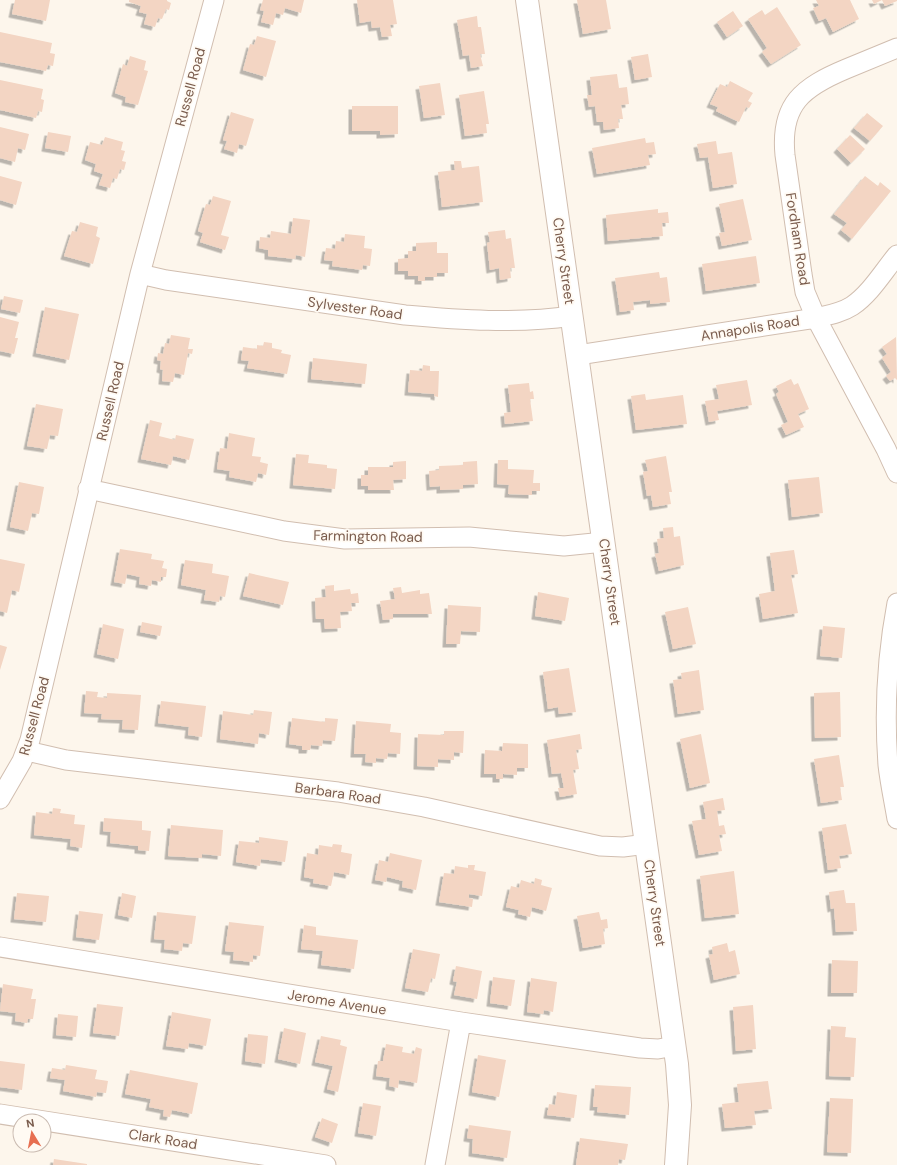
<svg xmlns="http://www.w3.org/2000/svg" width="897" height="1165" font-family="'DM Sans',sans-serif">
<defs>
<filter id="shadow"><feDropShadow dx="-3.5" dy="3.5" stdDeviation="0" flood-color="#0004"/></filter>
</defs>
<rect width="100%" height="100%" fill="#fdf6ec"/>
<path fill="#f3d5c3" filter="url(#shadow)" d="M15,0H50L46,21L12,14Z
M129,0H167V1L171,3L169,10L166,9L162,19L158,18L155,27L144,24L147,14L139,12L141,6L129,2Z
M263,0H304L301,13L285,8L283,15L276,13L273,25L261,22L264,11L260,10Z
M357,0H393L397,24L390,25L392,36L382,37L380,27L372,28L371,21L360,23Z
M577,0H606L611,29L583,34Z
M816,0H850L859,19L833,32L826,18L819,21L813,8L819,6Z
M872,0H882L874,4Z
M882,0H897V1L885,6Z
M777,7L801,45L771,64L762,52L767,48L748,19L762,10L765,15Z
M733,11L743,26L727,37L717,22Z
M477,16L478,27H481L485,54H480L483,66L471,68L469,55L463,56L457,20Z
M0,32L52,43L50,53L55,54L53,66L48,65L46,71L0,62Z
M257,36L276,41L266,77L243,70L250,44L254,45Z
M648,54L652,77L635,80L631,57Z
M130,56L146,61L144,70L148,71L138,105L125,102L126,97L115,93L123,64L127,66Z
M617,74L619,88L627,87L629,104L621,105L623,119H618L619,128L604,130L603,122H597L595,106L589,107L587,95H592L590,77Z
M0,80L43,89L41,99L44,100L42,112L38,111L36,118L0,110Z
M730,81L753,93L748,101L752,103L749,108L746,107L739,122L716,111L718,107L710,104L720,84L727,87Z
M440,83L445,115L424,118L419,86Z
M484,91L489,124H486L487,133L465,136L459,95Z
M352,106H398V134L380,135V131H352Z
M231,112L254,119L246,146L239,144L237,153L224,149L227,141L223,140Z
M867,113L883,126L870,141L854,128Z
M0,127L29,134L25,150L18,148L15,162L0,158Z
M48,132L71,136L68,152L45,148Z
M850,135L865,149L851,163L837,149Z
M105,137L123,142L121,150L125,151L122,161L126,162L124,170L120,169L117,179L113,178L110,188L99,185L103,174L94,171L96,164L85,160L90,142L102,145Z
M645,138L646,143L654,142L656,154L648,155L650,165L597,174L592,148Z
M716,141L718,154L732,152L737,184L713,188L708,157L700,158L697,144Z
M454,161H461L462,168L479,166L483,202L442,207L438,172L455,170Z
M0,176L22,182L16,205L0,200Z
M865,176L878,186L880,182L891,191L852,239L841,230L847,223L834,214Z
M213,196L231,201L221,235L229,237L225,250L200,242L203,233L198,231L206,204L210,205Z
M743,199L752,240L722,246L719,233L725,232L719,204Z
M658,209V213L668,212L669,223H662L663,236L608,241L606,215Z
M293,218L310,220L305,257L296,255L295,259L268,256V250L259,248L260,237L270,238L271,231L291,234Z
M80,222L98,227L96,236L100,238L93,264L64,256L72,231L77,232Z
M505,230L506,239L511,238L515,268H510L511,278L500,280L499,268L490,270L487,243L490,242L488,232Z
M345,234L365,236L364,248L372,249L370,266L363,265L362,270L332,266L333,261L324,260L326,248L335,249L336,241L344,242Z
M437,242V253H448V273H437V277H425V281H418V276H408V271H398V259L408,258V251H416V243Z
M756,256L760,283L706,291L702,264Z
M659,272L660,278L667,277L670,302L650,304V300L633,302L634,310L620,312L615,278Z
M4,296L23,300L20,313L1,309Z
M45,307L79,314L69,360L36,353Z
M0,317L19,322L15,338H18L14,354L0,351Z
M171,335L190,338L188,349H193L192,354L188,353L184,375L175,373L173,382L162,381L163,370L160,369L161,361L157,360L158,353L163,354L165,343L169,344Z
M896,337L897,380L895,378L890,381L886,376L891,372L882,358L887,354L882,347Z
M264,342L272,343V348L282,350L281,353L291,355L287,374L247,368L249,361L241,360L243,347L257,349V345L263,346Z
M313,358L367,364L365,384L311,379Z
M423,365L430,366V371H439L438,397L434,396V394L408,392L410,370L422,371Z
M791,379L794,385L798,383L809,409L798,414L804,427L786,435L781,425L788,422L776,394L779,392L776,386Z
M747,380L752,405L717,411L719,420L709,422L705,401L719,399L716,385Z
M529,383L530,392L533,391L534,399H530L533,421L505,424L504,413L511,412L508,385Z
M645,394L646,400L683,395L687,424L636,430L631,396Z
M36,404L63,409L58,436L50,435L47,449L27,446Z
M150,420L162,423L159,436L175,440L176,435L194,439L189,460L173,456L171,465L141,459Z
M229,433L255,438L252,456L261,457L260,462L268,464L266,475L258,473L256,482L229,477L230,471L217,469L220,448L227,449Z
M296,454L309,455L308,463L327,465V468L337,469L335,489L293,485Z
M666,456L672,492H669L671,504L653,507L651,495L647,496L643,472L648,471L645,460Z
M498,460H508V469L534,470L533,483H540V491H532V495L508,494L509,485L497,484Z
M406,461V479L393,480L394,490H368V486H361V475H368V467H393V462Z
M477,461L478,484L463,485V489L440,490V486L430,487L429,471L439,470V466L463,465V462Z
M819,477L823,513L792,517L788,480Z
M19,482L44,487L39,514L32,513L28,531L10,527Z
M673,527L674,537L680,536L684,565L659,571L655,554L659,553L657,539L664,538L663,528Z
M120,549L152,554L151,559L164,561L162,568L167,569L166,577H161V582L152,580L151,586L139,584L140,577L127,574L125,584L114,582Z
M794,550L798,574L791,575L798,613L763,619L759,594L775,591L770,553Z
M0,559L25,564L19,592L12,590L7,613L0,611Z
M185,560L213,564L212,573L229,576L225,597L220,596L219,602L204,600L206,590L181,585Z
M249,573L289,582L283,605L243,596Z
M334,585V591L350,589L351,594L358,593L359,603H351L352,611L340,612L341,628L325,629L324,619H316L315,598L326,597L325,586Z
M401,587L402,593L420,590V594L429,593L432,614H393V619L383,620L380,601L395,599L393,588Z
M538,592L569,598L565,621L535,616Z
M448,605L481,607L480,632L461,631L460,644H446Z
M688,607L696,644L673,649L665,612Z
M142,622L162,626L160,636L140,632Z
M103,624L124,629L118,659L97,654Z
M823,626L845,628L842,658L820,656Z
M0,645L7,647L0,670Z
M569,668L576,712L559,714L558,707L548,709L543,672Z
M699,670L704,710L678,714L673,680L682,679L681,673Z
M86,691L98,692L97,697L107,698V693L141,695L138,730L122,729L123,720L101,719L102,714L84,713Z
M840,692L841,737L815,738L814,693Z
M161,701L206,706L202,737L188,735L189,727L158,723Z
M254,710L272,712L269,735L259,733L258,744L220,739L223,711L253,715Z
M292,718L325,722V718L338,719L335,741L323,740L322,746L311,745L310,750H302V746L289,744Z
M356,721L391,724L390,732L401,733L400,754L388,753L387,759L376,758V763L365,762L366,754H354Z
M444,731H464L463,753L454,752V760L438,759V767L417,766L418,734L444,735Z
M580,734L582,749L576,750L579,769L573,770L577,794L560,797L558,788H564L561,773L552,774L547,740Z
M701,734L710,783L690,788L680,739Z
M503,743L528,744V768H517V775L503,774V779H496V774H484L485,750L502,751Z
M839,755L844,787H840L842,800L821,803L814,759Z
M723,798L725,810L717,811L719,826L724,825L726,834L719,835L722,851L699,855L692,821L706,819L703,802Z
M53,808L61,809L60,813L75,815L74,824L85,825L82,848L70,846L71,839L34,835L36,812L52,814Z
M104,818L142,821V830L151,831L149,851L138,850V846L110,843L111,832L103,831Z
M846,824L852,854L839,856L841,868L828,870L822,828Z
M171,825L223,830L221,856L202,854V858L168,856Z
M259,837L288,841L285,862L261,859L260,866L236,862L239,841L259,843Z
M333,844L342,845L341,852L352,854L349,875L334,872L331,886L313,883L314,879L304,877L307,853L318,855L319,845L332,847Z
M390,853L422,860L416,890L402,887L403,881L387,877L386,882L375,880L379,860L388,862Z
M468,865H475L474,870L486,872L482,896L469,894V898L473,899L472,907L439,902L444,873L454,874L455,866L468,868Z
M734,871L739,914L705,918L700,876Z
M535,878L542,880L541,885L552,888L546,911L532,907L530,917L518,914L519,910L506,907L511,886L519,888L521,880L534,884Z
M844,890L846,903H855L857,931L836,932L834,908L831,909L829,892Z
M17,893L49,896L46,922L14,919Z
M122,893L136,896L132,918L118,915Z
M79,911L103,914L99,940L76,937Z
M157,912L196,916L192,944L183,943L182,951L164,949L165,940L154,939Z
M599,912L601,920L607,919L608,928L603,929L605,944L583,948L577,916Z
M229,922L264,926L260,956L253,955V962L233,960L234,952L225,951Z
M304,925L316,927V935L358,940L354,969L321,965L323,951L301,949Z
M727,943L729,952L735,950L740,974L714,980L709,955L713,954L712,947Z
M413,949L440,954L435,979L431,978L428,992L405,988Z
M832,960L858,961L857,993H831Z
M456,966L482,971L477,999L454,995L457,982L453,981Z
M493,977L515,980L511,1006L490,1003Z
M531,978L557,982L553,1012L544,1010L543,1014L527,1012Z
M3,984L33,989L31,999H36L33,1019H28L27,1023L15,1021L16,1013L0,1011Z
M97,1004L123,1007L119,1036L93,1033Z
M753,1005L756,1049L736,1051L733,1007Z
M172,1012L211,1019L206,1046L189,1043L188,1049L166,1046Z
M58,1014L78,1016L76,1037L56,1035Z
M831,1026L846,1027L845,1037L856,1038L854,1077L829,1076Z
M284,1028L306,1033L300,1064L278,1059Z
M248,1034L268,1036L265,1064L245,1061Z
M321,1036L341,1040L340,1045L347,1047L338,1092L327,1089L333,1066L315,1062Z
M386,1044L403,1047L402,1052L414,1054L416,1047L422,1049L417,1083L399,1080L398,1088L389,1086L390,1078L376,1076L378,1061H383Z
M478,1055L506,1060L499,1097L472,1092Z
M0,1061L25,1064L22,1090L0,1087Z
M66,1065L97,1070L95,1079L108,1081L106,1093L97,1092L96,1097L63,1091L65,1080L50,1078L52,1068L65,1070Z
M130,1070L198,1083L192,1114L172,1110L170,1117L163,1116L164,1110L149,1107L151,1099L125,1094Z
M768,1081L772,1109L754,1111L756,1125L725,1128L722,1104L739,1102L737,1084Z
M595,1085L631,1087L629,1115L597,1112L598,1107H593Z
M557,1092L577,1095L574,1118L547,1115L549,1104L555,1105Z
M830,1098L853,1099L851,1153L827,1152Z
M363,1103L381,1106L376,1136L358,1133Z
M322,1118L338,1124L332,1143L315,1137Z
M469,1125L511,1131L507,1158L472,1153L473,1139L467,1138Z
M580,1138L628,1144L625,1160L619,1159L618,1165H576Z
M54,1159L87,1164V1165H53Z"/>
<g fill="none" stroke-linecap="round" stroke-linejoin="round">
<g stroke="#d1beb0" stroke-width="21">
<path id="minor" d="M897,48C880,55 863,62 846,69C803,87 780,104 785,155L802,274L805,292L816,318L886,449L897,473
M140,274L166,280L405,315C460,320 517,324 572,316
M578,355L816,318C829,315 841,313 852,306C870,294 883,272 897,255
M88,489L284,531L345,539L469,537L564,546L604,542
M897,603C887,656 884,711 888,765C890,783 894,801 897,819
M27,751L66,760L338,792L424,807L600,846L623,847L647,844
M0,799L22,761L30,740L140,274L214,0
M0,947L461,1022L640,1048L658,1049L675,1046
M0,1114L326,1165
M435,1165L461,1022"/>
</g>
<g stroke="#d1beb0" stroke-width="24">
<path id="tertiary" d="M527,0L677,1064L680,1105L676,1165"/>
</g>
<use href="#minor" stroke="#fff" stroke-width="19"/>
<use href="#tertiary" stroke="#fff" stroke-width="22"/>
</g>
<g text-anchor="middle" stroke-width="3.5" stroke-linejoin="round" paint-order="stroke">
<g font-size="14" fill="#7a5c4d" stroke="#fffaf3">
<text transform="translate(190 87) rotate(-75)" y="5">Russell Road</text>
<text transform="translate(798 239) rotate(81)" y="5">Fordham Road</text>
<text transform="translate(564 261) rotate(82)" y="5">Cherry Street</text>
<text transform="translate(355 308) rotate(8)" y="5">Sylvester Road</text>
<text transform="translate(750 328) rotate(-9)" y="5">Annapolis Road</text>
<text transform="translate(110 401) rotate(-77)" y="5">Russell Road</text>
<text transform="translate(368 536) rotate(1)" y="5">Farmington Road</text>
<text transform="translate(610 582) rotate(82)" y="5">Cherry Street</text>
<text transform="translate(34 716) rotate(-75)" y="5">Russell Road</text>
<text transform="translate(338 793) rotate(8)" y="5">Barbara Road</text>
<text transform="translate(655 903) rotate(82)" y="5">Cherry Street</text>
<text transform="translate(337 1002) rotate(9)" y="5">Jerome Avenue</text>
<text transform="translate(163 1139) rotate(9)" y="5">Clark Road</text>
</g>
</g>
<g transform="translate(32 1133) rotate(350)"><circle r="19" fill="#fffaf3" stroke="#cabbb1"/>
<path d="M0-3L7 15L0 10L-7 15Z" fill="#e76f51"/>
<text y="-6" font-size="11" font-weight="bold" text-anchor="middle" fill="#7a5c4d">N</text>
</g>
</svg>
